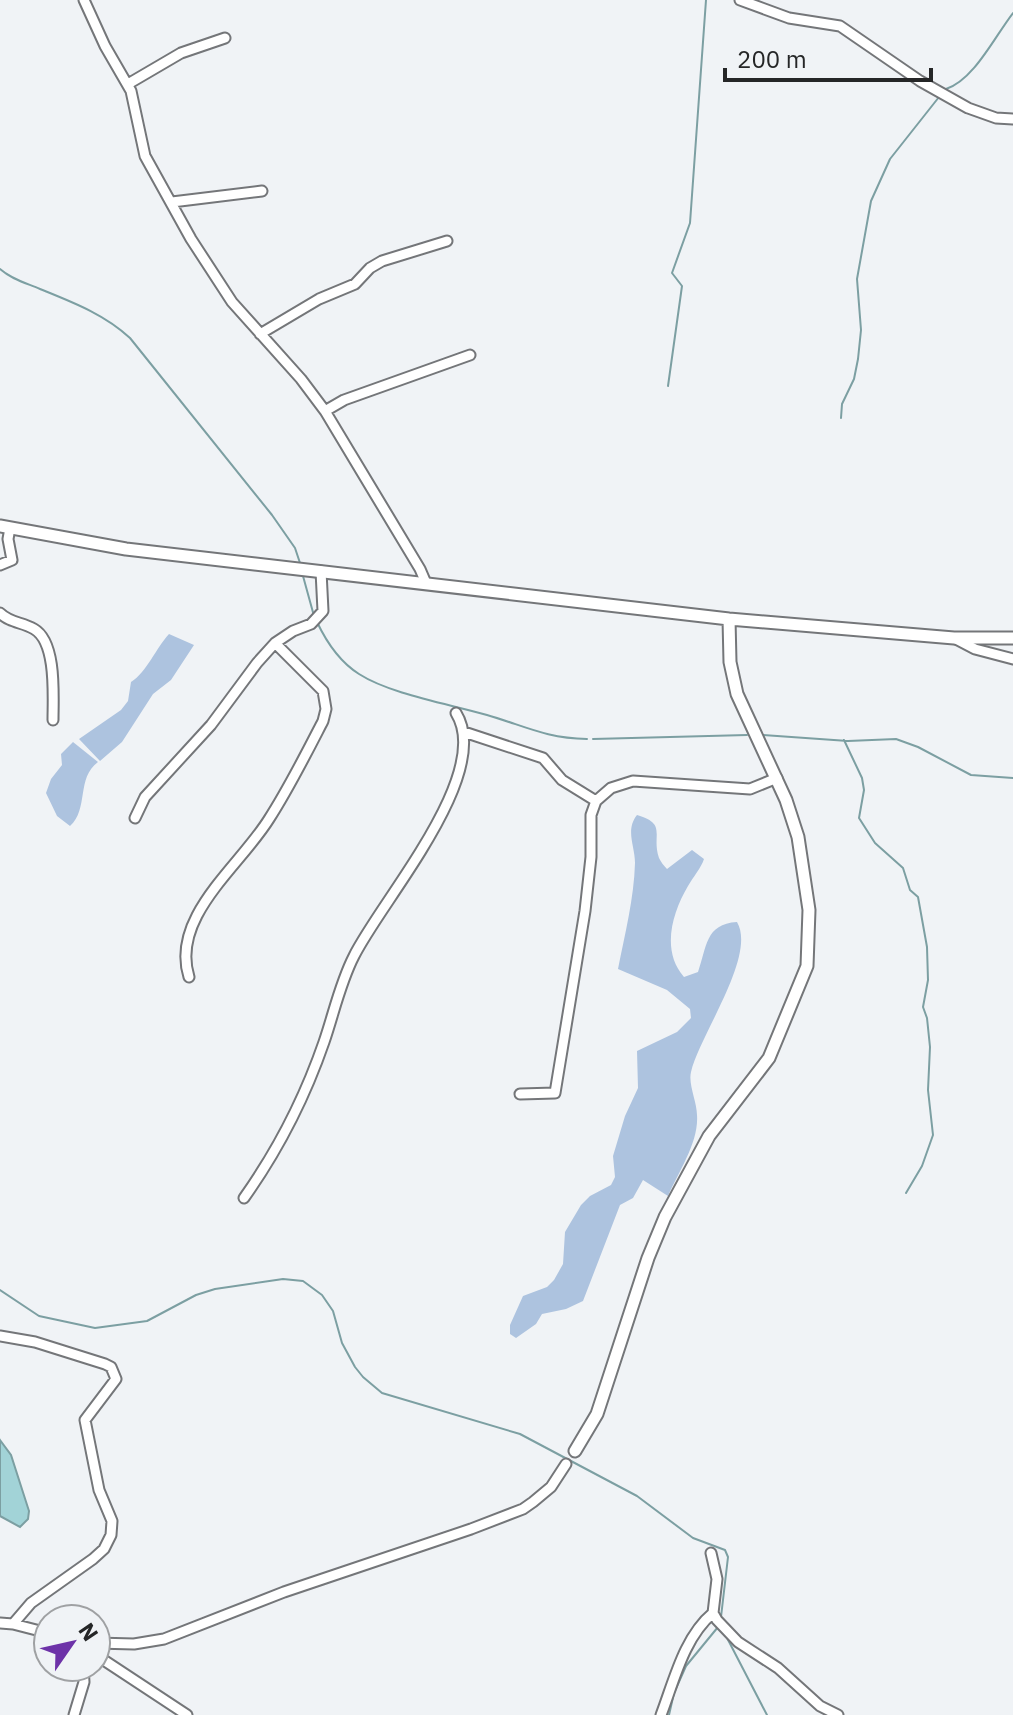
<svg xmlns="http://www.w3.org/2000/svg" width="1013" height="1715" font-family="'IBM Plex Sans',sans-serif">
<rect width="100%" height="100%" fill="#f0f3f6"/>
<path fill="#adc3df" d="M169,634L194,645L171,680L153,694L122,742L100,761L79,739L121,710L128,701L131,682C147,672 156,648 169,634Z
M73,742L98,762C76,778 89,809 70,826L57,816L46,793L51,779L62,765L61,754Z
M637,815C668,824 651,835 659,858C661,862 664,866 667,869L692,850L704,859C701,868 693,877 688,886C672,913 661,951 684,977L698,972C707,947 705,924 737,922C757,956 699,1036 691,1072C688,1084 697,1102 697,1115C699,1142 679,1171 668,1196L643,1180L633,1198L620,1205L583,1301L566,1309L542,1314L536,1324L516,1338L510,1334V1325L523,1296L547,1287L554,1280L563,1264L565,1232L581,1205L590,1196L611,1185L615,1177L613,1156L625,1116L638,1088L637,1051L677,1032L691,1018L690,1009L667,990L618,969C625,934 634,898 635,863C635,846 625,830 637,815Z"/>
<path fill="#a2d3d7" stroke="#7c9fa2" stroke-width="2" d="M0,1440L11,1455L29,1511L28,1519L20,1527L0,1516Z"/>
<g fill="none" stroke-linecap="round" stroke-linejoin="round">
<path stroke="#7c9fa2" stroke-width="2" d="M946,89C974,80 995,36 1013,13
M0,269C11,279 26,283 40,289C72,302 104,314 130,338L272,515L295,548L301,566
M668,386L682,286L672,273L690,223L706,0
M841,418L842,404L854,379L858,359L861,330L857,279L871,201L890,159L939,97
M303,576L314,616
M317,622C326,641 340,662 359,674C390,694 449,704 487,715C525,726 545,738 587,739
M763,735L848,741L896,739L918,747L971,775L1013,778
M593,739L747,735
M844,740L862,778L864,790L859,818L875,843L903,868L910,890L918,897L927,947L928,980L923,1007L927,1018L930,1047L928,1090L933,1135L922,1166L906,1193
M0,1290L39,1316L95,1328L147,1321L196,1295L215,1289L283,1279L303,1281L322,1295L333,1311L342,1343L355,1367L363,1377L382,1393L520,1434L637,1496L693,1538L725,1550L728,1557L721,1617
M725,1634L767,1715
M669,1715L674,1693L686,1666L718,1627"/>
<g stroke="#747679" stroke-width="13">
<path id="minor" d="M84,0L105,46L131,91L145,156L191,239L232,302L301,379L325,411L420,569L426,583
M740,0L789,18L840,26L920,81L968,108L996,118L1013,119
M128,84L181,53L225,38
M172,202L262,191
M260,334L319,299L355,284L370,268L382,261L447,241
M325,411L344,400L470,355
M0,565L12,560L8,539L10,528
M0,613C10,623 22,622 34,629C57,642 53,697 53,720
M954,638L975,649L1013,659
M464,732L543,758L562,780L596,801
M135,818L145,797L211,725L257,663L275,643L293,631L311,624L323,611L321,571
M189,977C170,917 240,866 269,819C289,788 306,754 323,721L326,709L323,691L275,643
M520,1094L555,1093L585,911L591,857V815L596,801L611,788L633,781L750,789L777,778
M244,1198C278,1150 305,1097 324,1042C334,1013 340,983 354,956C381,901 494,774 456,713
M0,1336L35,1342L105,1364L111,1367L116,1379L85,1420L99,1490L112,1521L111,1535L104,1549L93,1559L31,1603L13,1624
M711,1553L717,1579L713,1613L717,1620L738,1642L778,1668L820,1706L838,1715
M0,1623L13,1624L48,1633
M96,1643L134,1644L164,1639L284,1592L471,1529L523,1509L533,1502L551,1487L566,1464
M96,1655L187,1715
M74,1715L84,1682L83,1667
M661,1715C674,1681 684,1637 713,1613"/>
</g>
<g stroke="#747679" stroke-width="15">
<path id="major" d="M0,526L126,549L729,619L954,638H1013
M575,1451L597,1414L648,1258L665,1217L709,1136L769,1058L807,966L809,910L798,837L786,800L737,694L730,662L729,619"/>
</g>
<use href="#minor" stroke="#fff" stroke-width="9"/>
<use href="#major" stroke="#fff" stroke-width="11"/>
</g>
<g transform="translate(72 1643) rotate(56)"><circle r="38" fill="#f0f3f6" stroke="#9fa1a3" stroke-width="2"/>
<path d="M0-6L14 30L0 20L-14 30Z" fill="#6d32a8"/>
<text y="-12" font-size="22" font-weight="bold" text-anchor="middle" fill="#252627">N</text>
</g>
<path d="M725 68v12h206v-12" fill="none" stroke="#252627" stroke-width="4"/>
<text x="737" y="68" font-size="24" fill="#252627" stroke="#f0f3f6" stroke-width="6" paint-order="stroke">200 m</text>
</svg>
